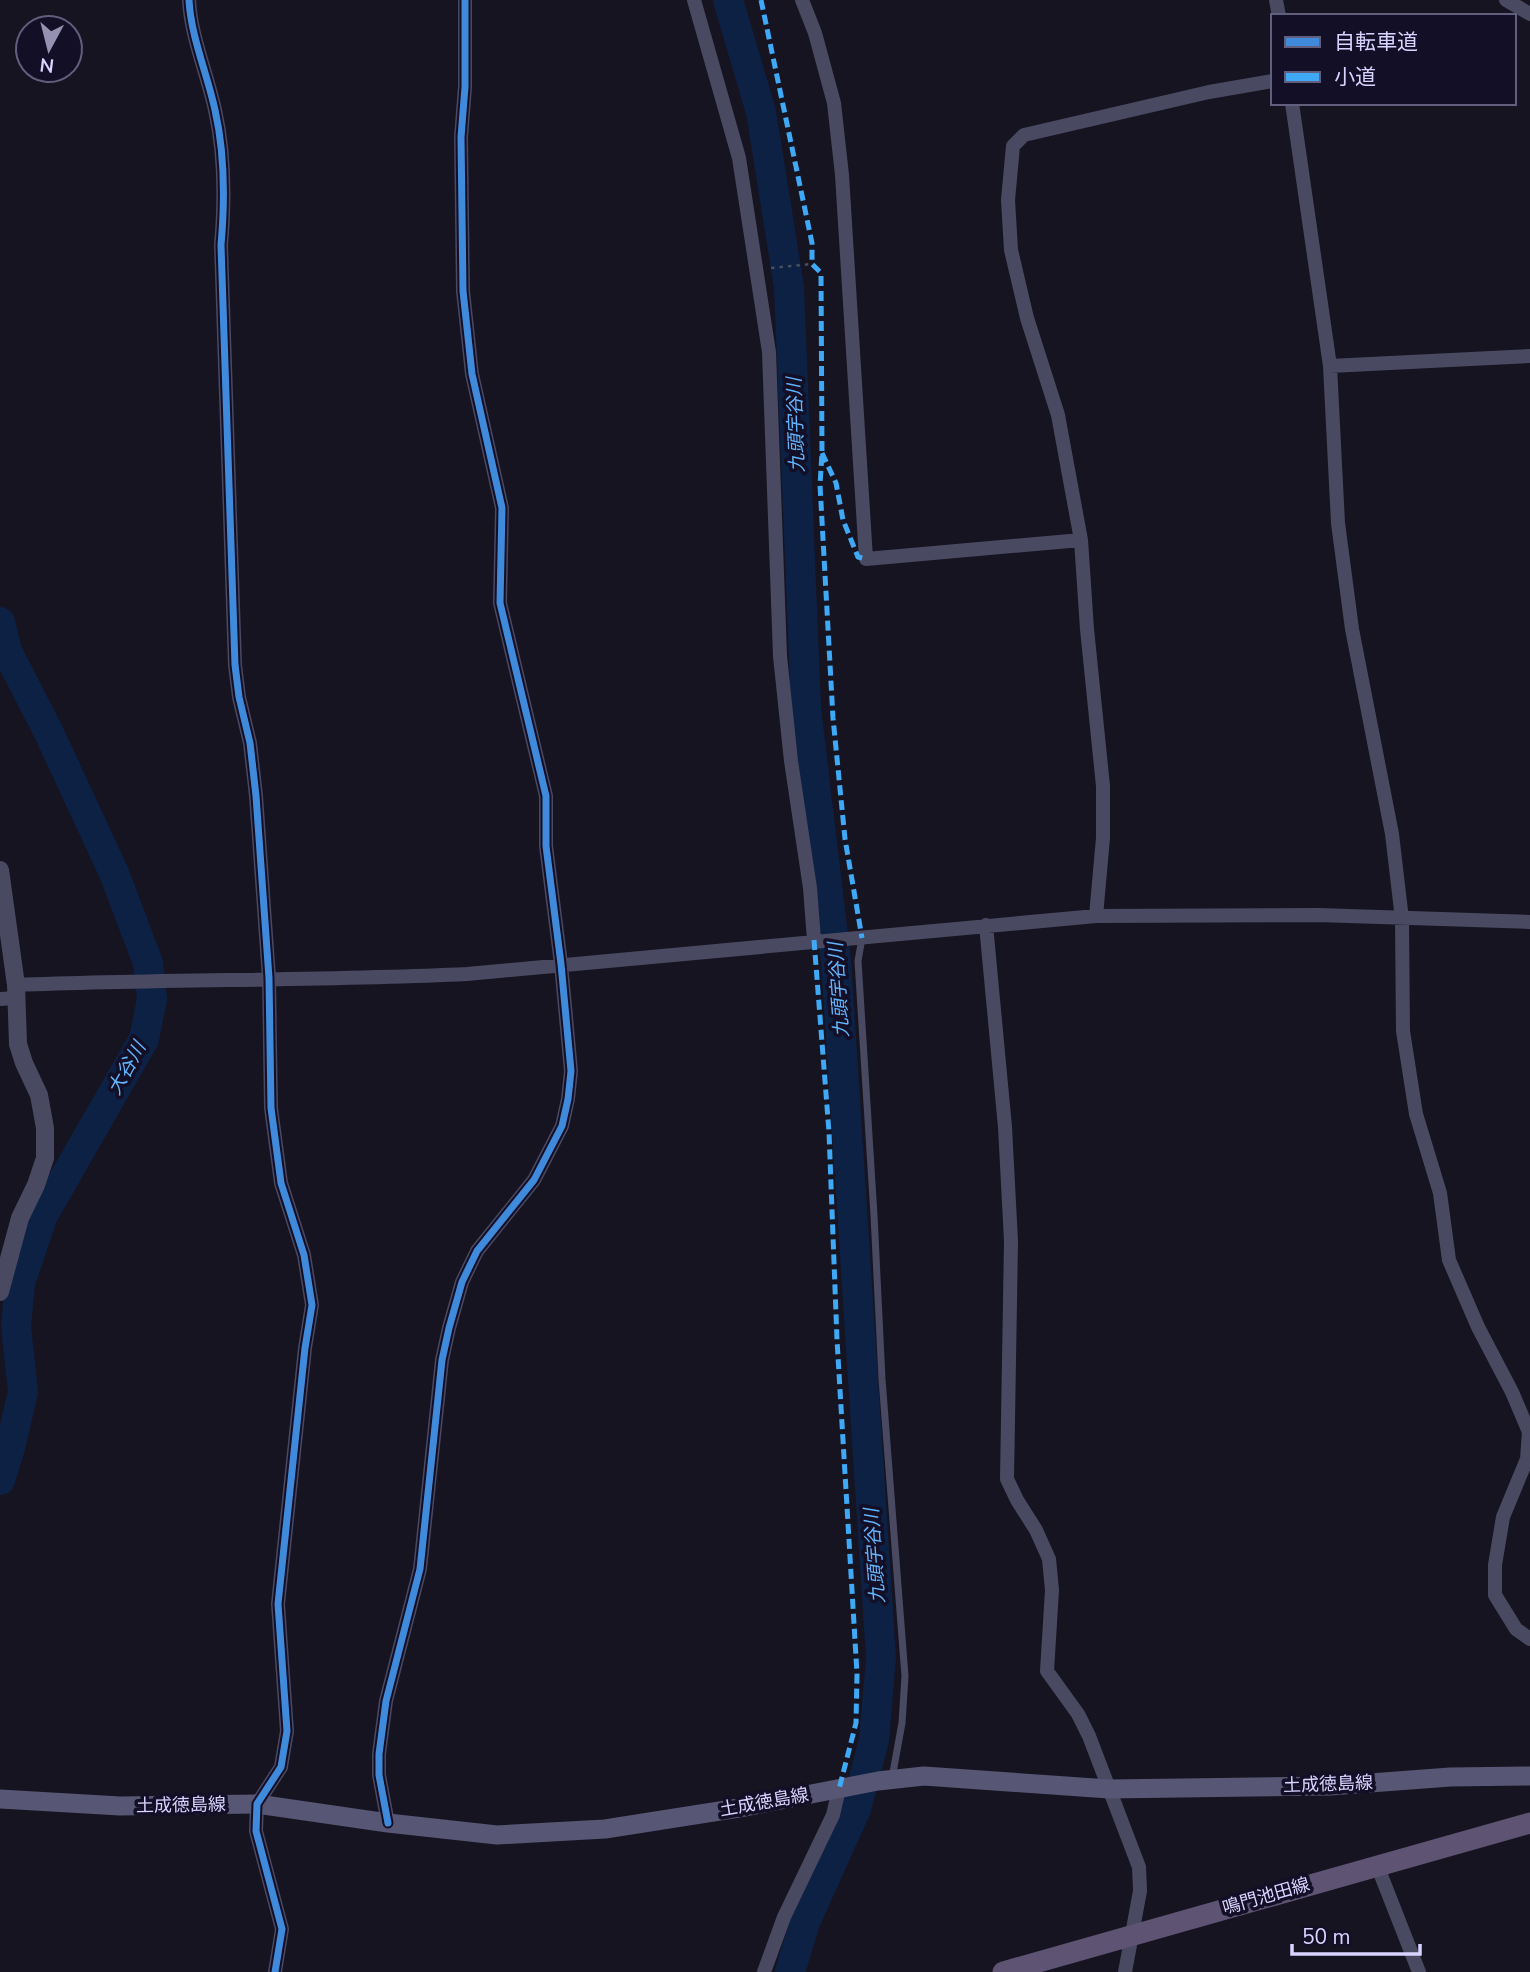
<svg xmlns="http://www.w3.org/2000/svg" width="1530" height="1972" font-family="'Nunito Sans','Noto Sans JP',sans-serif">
<rect width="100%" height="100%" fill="#161421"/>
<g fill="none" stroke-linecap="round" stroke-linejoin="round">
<path stroke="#0d2144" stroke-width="30" d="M728,0L761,112L789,287L806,708L836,961L881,1658L874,1740L856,1809L805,1922L790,1972
M0,622L7,651L49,733L114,873L148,963L152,999L144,1039L43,1215L20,1283L16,1326L23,1392L10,1448L0,1480"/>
<path stroke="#44505f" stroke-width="2.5" stroke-dasharray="3.5 5" stroke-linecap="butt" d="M771,268L812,264"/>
<path stroke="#4a4962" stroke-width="7" d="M862,938L858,961L874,1215L882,1379L905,1676L902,1723L892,1778"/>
<path stroke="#4a4962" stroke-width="14" d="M189,0C191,37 207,73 215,110C225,154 225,200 221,245L235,665L239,697L250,743L256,796L269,978L271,1108L281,1183L304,1255L312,1305L305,1348L278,1604L287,1731L281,1767L257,1804L256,1831L282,1929L275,1972
M694,0L739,158L769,352L780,656L791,761L810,888L814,940
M802,0L815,33L834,103L842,175L866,559L1081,540
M1276,0L1279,16
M1506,0L1530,14
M1292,103L1330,366L1338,523L1352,629L1392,834L1402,919L1403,1031L1416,1114L1440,1193L1449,1260L1478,1327L1512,1392L1529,1432L1527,1459L1503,1517L1495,1565V1595L1516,1629L1530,1639
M1330,366L1530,356
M1096,916L1103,838V786L1087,629L1081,540L1058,415L1027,318L1011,250L1008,200L1013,146L1024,135L1209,92L1273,81
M986,925L1005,1127L1011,1241L1007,1479L1017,1500L1036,1530L1049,1559L1052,1590L1047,1671L1078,1714L1089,1736L1139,1867L1140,1891L1125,1972
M16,985C167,979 317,981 467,974L1096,916L1318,915L1530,922
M0,999L17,998
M388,1823L379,1775V1754L386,1701L420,1569L442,1360L449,1328L462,1282L477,1251L534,1180L562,1126L568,1099L571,1071L561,964L546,846V796L500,603L502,508L472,374L463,291L461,137L465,87V0
M1377,1865L1419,1972
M764,1972L784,1917L833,1815L839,1789"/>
<path stroke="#4a4962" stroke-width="18" d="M0,870L16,985L18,1044L24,1063L39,1095L45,1128V1158L36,1185L20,1218L0,1292"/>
<path stroke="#575674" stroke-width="19" d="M0,1799L120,1806L257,1804L388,1823L497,1835L605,1829L745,1807L878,1781L924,1776L1109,1789L1330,1786L1450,1777L1530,1776"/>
<path stroke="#5e5373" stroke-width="21" d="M1003,1972L1530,1823"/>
<path stroke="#3fa9f5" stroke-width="5" stroke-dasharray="10 5" stroke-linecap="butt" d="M761,0L812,243V264L821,273L822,453L820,485L833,718L845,839L862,938
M822,453L836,483L843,520L858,557L866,559
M814,940L829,1132L837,1340L857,1674L856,1723L839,1789"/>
<g stroke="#130f26" stroke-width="11">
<path id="cycleway" d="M189,0C191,37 207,73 215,110C225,154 225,200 221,245L235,665L239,697L250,743L256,796L269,978L271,1108L281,1183L304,1255L312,1305L305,1348L278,1604L287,1731L281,1767L257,1804L256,1831L282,1929L275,1972
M388,1823L379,1775V1754L386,1701L420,1569L442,1360L449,1328L462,1282L477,1251L534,1180L562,1126L568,1099L571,1071L561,964L546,846V796L500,603L502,508L472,374L463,291L461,137L465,87V0"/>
</g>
<use href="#cycleway" stroke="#408adc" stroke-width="7"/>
</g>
<g text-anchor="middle" stroke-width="7" stroke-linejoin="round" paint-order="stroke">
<g font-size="18" fill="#d9d4ff" stroke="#130f26">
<text transform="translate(1328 1784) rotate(-2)" y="6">土成徳島線</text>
<text transform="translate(764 1802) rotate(-10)" y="6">土成徳島線</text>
<text transform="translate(181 1805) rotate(-1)" y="6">土成徳島線</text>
<text transform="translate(1266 1896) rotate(-16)" y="6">鳴門池田線</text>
</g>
<g font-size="19" font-style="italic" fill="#62b6ff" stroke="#130f26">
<text transform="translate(795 425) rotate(-92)" y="7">九頭宇谷川</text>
<text transform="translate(838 990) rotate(-94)" y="7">九頭宇谷川</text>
<text transform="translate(126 1068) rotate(-61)" y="7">大谷川</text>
<text transform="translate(874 1556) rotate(-94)" y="7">九頭宇谷川</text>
</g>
</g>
<rect x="1271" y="14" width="245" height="91" fill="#130f26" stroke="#625e7d" stroke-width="2"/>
<rect x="1285" y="37" width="35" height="10" fill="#408adc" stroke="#625e7d" stroke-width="2"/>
<text x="1334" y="49" font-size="21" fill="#d9d4ff">自転車道</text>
<rect x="1285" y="72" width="35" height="10" fill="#3fa9f5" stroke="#625e7d" stroke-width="2"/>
<text x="1334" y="84" font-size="21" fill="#d9d4ff">小道</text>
<g transform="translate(49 49) rotate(187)"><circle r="33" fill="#130f26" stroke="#625e7d" stroke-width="2"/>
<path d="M0-5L12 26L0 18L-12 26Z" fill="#9591b1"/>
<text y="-10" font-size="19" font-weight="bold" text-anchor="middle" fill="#d9d4ff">N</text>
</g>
<path d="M1292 1944v10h128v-10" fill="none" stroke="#d9d4ff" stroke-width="3.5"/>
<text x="1302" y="1944" font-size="21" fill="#d9d4ff" stroke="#130f26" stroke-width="5" paint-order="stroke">50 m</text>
</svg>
